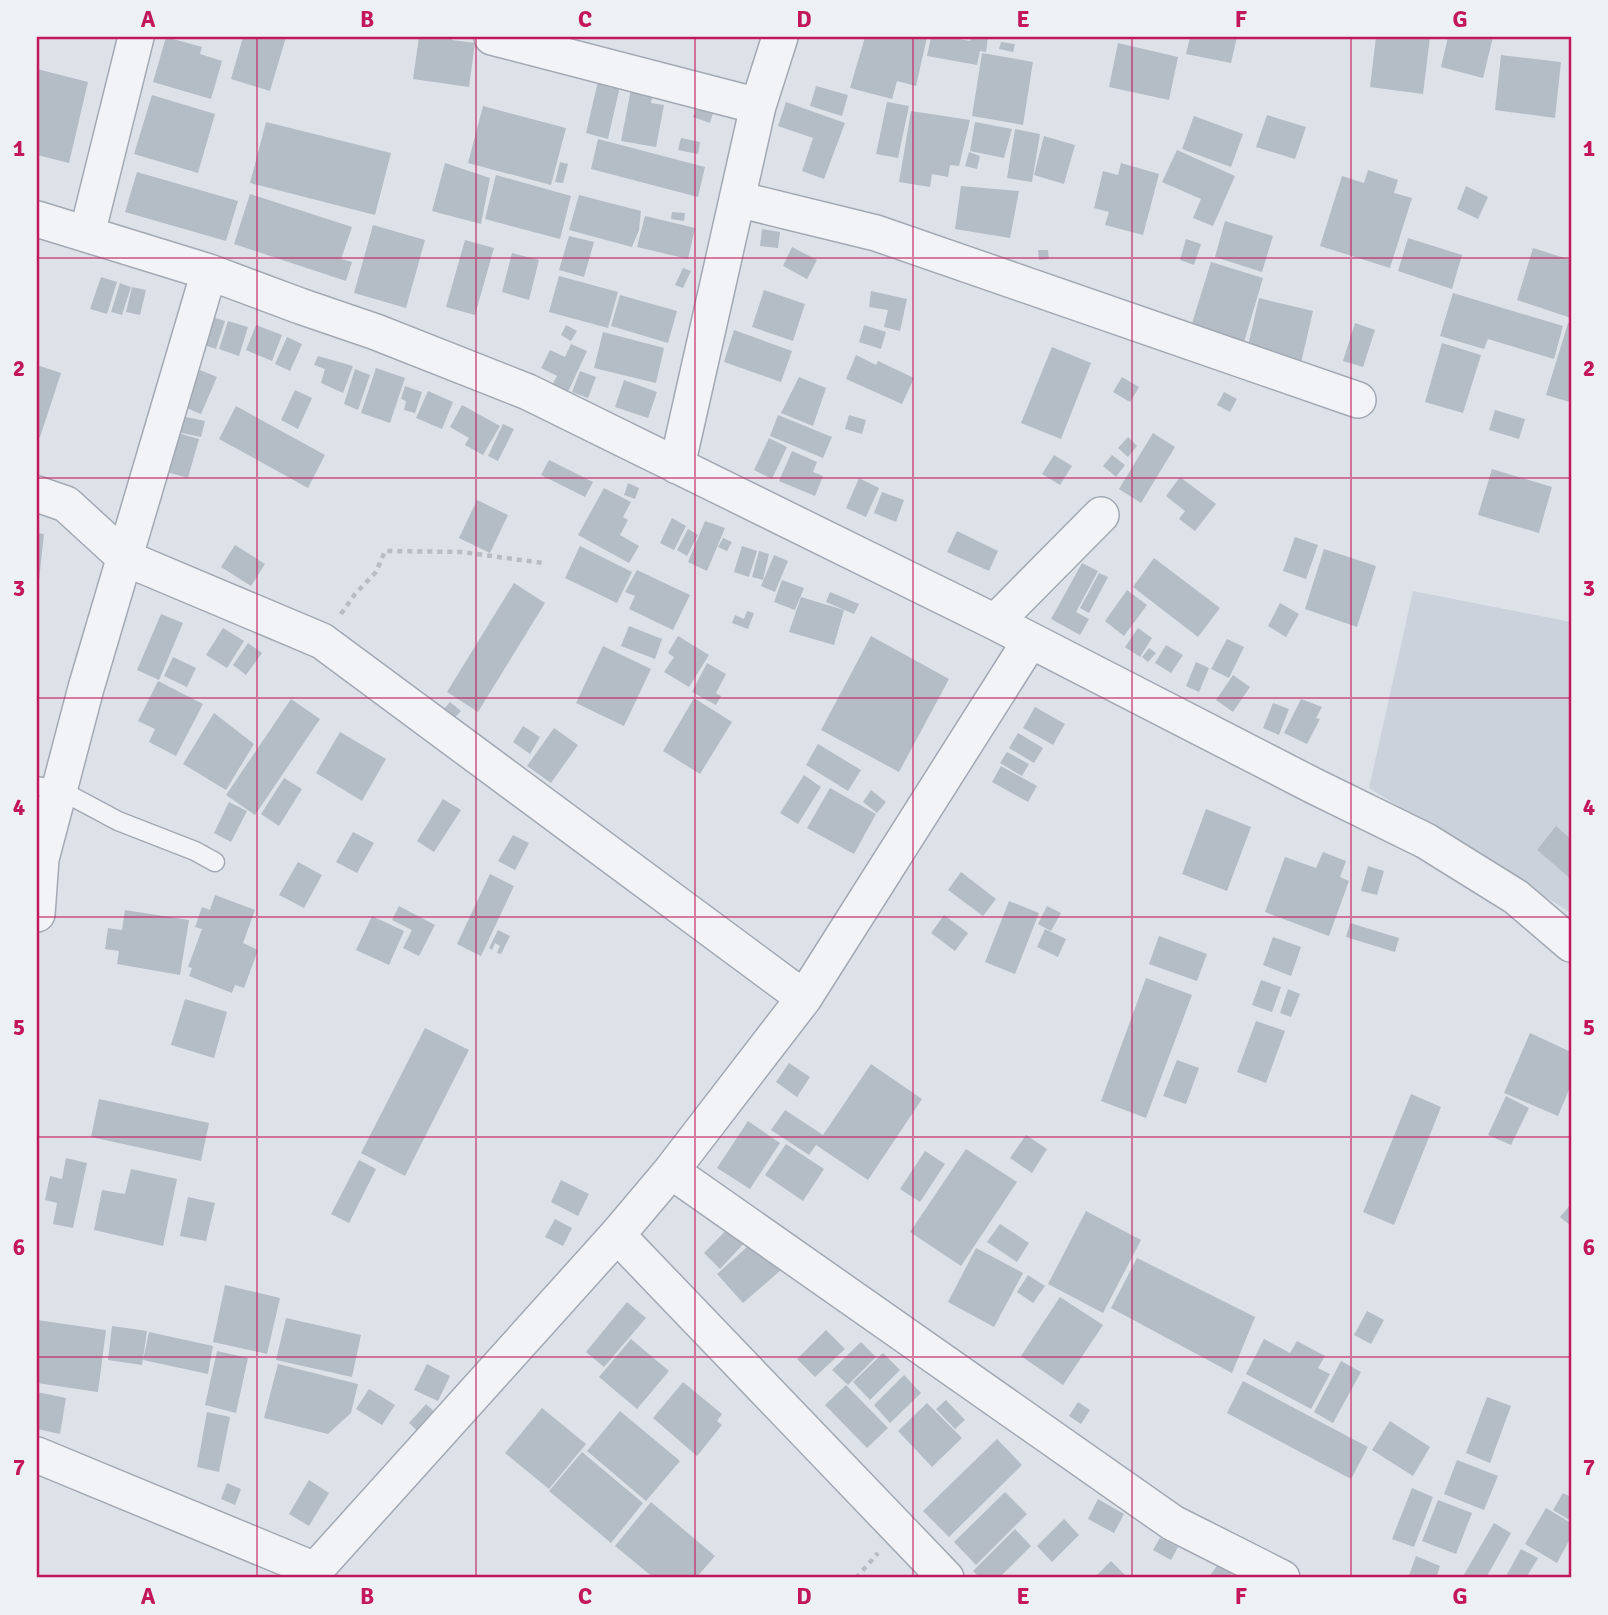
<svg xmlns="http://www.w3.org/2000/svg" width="1608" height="1615" font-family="Signika,sans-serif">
<rect width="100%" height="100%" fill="#dde2e9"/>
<path fill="#cbd2db" d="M1413,591L1571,622V913L1369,788Z"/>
<path fill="#b4bcc6" d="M166,37L202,47L200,54L222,61L211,99L153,82Z
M243,37H286L270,91L231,79Z
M419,37H452V40L475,43L469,87L413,79Z
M865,37H927L916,86L897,81L892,99L850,88Z
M931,37H949L970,41L971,37H988L986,52L980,51L977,65L927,56Z
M1190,37H1237L1231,63L1186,54Z
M1376,37H1430L1423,94L1370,87Z
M1448,37H1493L1483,78L1441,67Z
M1001,42L1015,44L1013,52L999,49Z
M1118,43L1178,57L1169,100L1109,87Z
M982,53L1033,62L1023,125L972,116Z
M1501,55L1561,62L1555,118L1495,110Z
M37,69L88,82L69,163L37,155Z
M598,81L620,86L608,139L586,133Z
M632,84L654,88L651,103L664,105L656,147L621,141Z
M816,86L848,95L842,116L810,106Z
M152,95L215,114L198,173L134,154Z
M786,102L845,123L824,179L802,171L813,138L778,126Z
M887,102L909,106L898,158L876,154Z
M698,104L714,110L710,123L693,117Z
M483,106L566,128L551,185L468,163Z
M911,111L970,120L959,166L950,165L948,177L932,174L930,187L899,182Z
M1267,115L1306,127L1295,159L1256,147Z
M1194,116L1243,134L1231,167L1182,149Z
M266,122L391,153L375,215L250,183Z
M975,122L1012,129L1004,158L970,151Z
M1015,129L1040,134L1032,182L1007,178Z
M1044,136L1075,145L1064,184L1034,175Z
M681,138L700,142L698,154L678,150Z
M598,139L705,167L698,197L591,169Z
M1177,150L1235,176L1213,226L1193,218L1201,199L1162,182Z
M969,152L980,156L977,169L965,166Z
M560,162L568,164L563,183L555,182Z
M445,163L490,178L481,224L432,211Z
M1121,163L1159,174L1143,235L1105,225L1109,212L1094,208L1103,171L1118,175Z
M1368,170L1398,180L1394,193L1412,198L1390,268L1320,246L1342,176L1364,183Z
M137,172L238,201L226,241L125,212Z
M496,175L571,196L560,239L485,219Z
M961,186L1019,191L1010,238L955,229Z
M1466,186L1488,197L1478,219L1457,209Z
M250,194L352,227L341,259L352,262L346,281L234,244Z
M579,195L641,211L639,230L632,247L569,230Z
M672,212L685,213L684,221L671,219Z
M645,216L695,228L688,259L637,247Z
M1225,221L1273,236L1262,272L1215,257Z
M373,225L425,240L406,308L354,293Z
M762,229L780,232L778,248L760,246Z
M569,236L594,242L584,277L559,270Z
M1408,238L1462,255L1452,289L1398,271Z
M1186,239L1201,244L1194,265L1180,260Z
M465,240L494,248L475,315L446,307Z
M792,247L817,260L807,279L783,266Z
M1533,248L1571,260V318L1517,300Z
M1038,250H1048L1049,259L1039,260Z
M512,253L539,260L529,300L502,292Z
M1211,262L1263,278L1242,349L1189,333Z
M683,268L691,271L683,288L675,285Z
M559,276L618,292L608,328L549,312Z
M101,277L117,282L107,314L90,309Z
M120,283L131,287L122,315L111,312Z
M132,287L146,290L140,315L126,312Z
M764,290L805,304L793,341L752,327Z
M871,291L907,299L900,331L884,327L888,310L869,307Z
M1453,293L1563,326L1554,359L1488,339L1484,349L1440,336Z
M620,295L677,311L668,343L611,326Z
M1259,298L1313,311L1301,363L1247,350Z
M206,315L225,321L216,349L198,343Z
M228,321L248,327L239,356L219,349Z
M1355,323L1375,330L1363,367L1343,361Z
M1568,323L1571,324L1570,402L1546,395Z
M256,325L282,335L272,361L246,350Z
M566,325L577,331L571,341L561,335Z
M864,325L886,332L881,349L859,342Z
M734,330L792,351L781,382L724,362Z
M603,332L664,348L656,383L594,368Z
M287,337L302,344L290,371L275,364Z
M1442,343L1481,355L1463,413L1425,402Z
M571,344L587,351L568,392L552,385L557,376L541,368L550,350L565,357Z
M1052,347L1091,363L1061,439L1021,423Z
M856,355L876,365L878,361L914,378L902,404L846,379Z
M318,356L353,366L343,393L321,383L325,369L314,365Z
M37,365L61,373L40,437L37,436Z
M376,368L405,378L390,423L361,413Z
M355,369L370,375L358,410L344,404Z
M200,370L217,377L201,414L184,407Z
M580,371L596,377L588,398L572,392Z
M799,377L826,388L813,426L781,413Z
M1122,377L1139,387L1130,402L1113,392Z
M624,380L657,392L648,418L615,407Z
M405,386L422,392L415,413L404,410L406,401L401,399Z
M295,390L312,398L298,429L281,420Z
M428,391L453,402L442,429L416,418Z
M1224,392L1237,399L1230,412L1217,405Z
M462,405L500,426L483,455L465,445L469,438L450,427Z
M236,406L325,455L308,488L219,439Z
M1495,410L1525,419L1519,439L1489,430Z
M778,415L832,437L823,458L770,436Z
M849,415L866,420L862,434L845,429Z
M181,416L205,421L201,437L177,432Z
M503,424L514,429L498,461L488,456Z
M178,433L199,439L188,478L167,472Z
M1153,433L1175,447L1141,503L1119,489Z
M1128,437L1137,446L1128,457L1118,448Z
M769,438L787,447L772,479L754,470Z
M792,451L817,462L813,472L823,476L815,496L779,481Z
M1054,455L1072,466L1060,485L1042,474Z
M1112,455L1125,465L1116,477L1103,466Z
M549,460L593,482L585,497L541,475Z
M1492,469L1552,487L1539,533L1478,515Z
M1180,477L1216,504L1195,531L1179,519L1185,511L1166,496Z
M859,478L879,488L866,517L846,508Z
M628,483L639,488L635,499L624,495Z
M604,488L631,502L623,517L628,520L620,535L639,546L629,563L578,535Z
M882,492L904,500L896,522L874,513Z
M477,500L508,515L490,553L459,538Z
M672,518L686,526L674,550L660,543Z
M705,521L725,528L707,571L688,562Z
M688,529L698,535L687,556L677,550Z
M957,531L998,551L989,571L947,552Z
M37,533L44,534L39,580H37Z
M1295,537L1318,545L1306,579L1283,571Z
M723,538L732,542L727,551L718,547Z
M235,545L265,564L251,586L221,567Z
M580,546L632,572L617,603L565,578Z
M742,546L757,551L749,577L734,572Z
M1324,549L1376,566L1357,627L1305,609Z
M759,551L769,554L763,580L752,577Z
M774,555L788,561L775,592L761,586Z
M1154,558L1220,608L1198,637L1133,587Z
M1082,563L1098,571L1076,612L1089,619L1080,635L1051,619Z
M637,570L690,595L673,630L629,609L635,596L625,592Z
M1099,573L1108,577L1089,613L1080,608Z
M782,580L804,588L795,610L774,602Z
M514,583L545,603L478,712L447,692Z
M1127,590L1147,605L1124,636L1105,621Z
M830,592L859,604L854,614L826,602Z
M801,597L844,610L834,645L789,632Z
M1280,603L1299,614L1286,637L1268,626Z
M747,611L754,613L748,629L732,623L735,615L744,619Z
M161,614L183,623L159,680L137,670Z
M629,626L662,639L655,659L621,646Z
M223,628L244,641L227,668L206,655Z
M1138,628L1152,638L1140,657L1125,647Z
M678,636L709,655L689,687L664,672L674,657L668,653Z
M871,636L949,679L899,772L821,730Z
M1227,639L1244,647L1229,678L1211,669Z
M248,643L262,653L246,675L233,665Z
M1166,645L1183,655L1171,673L1155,663Z
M603,646L651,669L624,726L576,703Z
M1149,648L1156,653L1148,662L1142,657Z
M173,657L196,668L187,687L164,676Z
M1196,662L1209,668L1199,692L1186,686Z
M707,663L726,674L716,693L721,696L716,705L692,692Z
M1233,675L1250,687L1233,712L1216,700Z
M158,681L203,704L176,756L149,742L155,729L138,721Z
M694,698L732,722L700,774L663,751Z
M291,699L320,719L255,815L226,795Z
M1301,699L1322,707L1316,718L1320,719L1307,744L1284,733Z
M450,702L461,711L452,721L441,712Z
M1273,703L1289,709L1279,735L1263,728Z
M1035,707L1065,724L1053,745L1023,728Z
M214,713L254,744L226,790L183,764Z
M523,726L540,737L530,754L513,742Z
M554,728L578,745L551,783L527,766Z
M340,732L386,759L362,801L316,773Z
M1018,733L1043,748L1034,763L1009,748Z
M818,744L861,770L848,791L806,765Z
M1007,752L1029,764L1022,776L1000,763Z
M1001,766L1037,786L1028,802L992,782Z
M804,775L821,787L798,824L780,813Z
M284,778L302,789L279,826L261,814Z
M830,788L876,814L854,854L807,828Z
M871,790L886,802L877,813L863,802Z
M443,799L461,810L434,852L417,841Z
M229,802L247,811L231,842L214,833Z
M1206,809L1251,827L1227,891L1182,874Z
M1556,826L1571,839V879L1537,850Z
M353,832L374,843L357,873L336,862Z
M513,835L529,843L515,870L498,861Z
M1323,852L1346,861L1340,877L1349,881L1329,936L1265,912L1285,857L1316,868Z
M298,862L322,875L304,908L279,895Z
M1368,866L1384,871L1377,895L1361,891Z
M961,872L996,899L983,916L948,890Z
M490,874L514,886L481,956L457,944Z
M215,895L255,910L243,943L258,950L244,988L235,985L232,993L189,976L192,968L188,967L202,929L195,927L202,907L210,910Z
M1009,901L1039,913L1015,974L985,962Z
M399,906L435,925L419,956L403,948L412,930L392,920Z
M1047,906L1061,913L1051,931L1038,924Z
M125,910L189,920L180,975L117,964L119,951L105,949L108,928L122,930Z
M944,915L968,933L955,951L931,933Z
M372,916L404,931L389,965L356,950Z
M1350,923L1399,938L1395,952L1346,937Z
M1045,929L1066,939L1058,957L1037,947Z
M498,930L510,936L501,954L497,953L500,946L495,943L492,950L489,948Z
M1159,936L1207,954L1197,981L1149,964Z
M1273,937L1301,947L1291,976L1263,965Z
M1146,978L1192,995L1146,1118L1101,1101Z
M1261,980L1281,987L1272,1012L1252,1005Z
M1288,989L1300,994L1291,1017L1280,1013Z
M185,999L227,1012L214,1058L171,1045Z
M1256,1021L1285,1031L1266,1083L1237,1072Z
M425,1028L469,1050L405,1176L361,1153Z
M1530,1033L1571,1052V1085L1558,1116L1504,1093Z
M1177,1060L1199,1068L1186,1104L1163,1096Z
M789,1063L810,1077L797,1097L776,1082Z
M871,1064L922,1099L868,1180L816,1145L809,1155L771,1130L785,1110L823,1135Z
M1411,1094L1441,1107L1394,1225L1363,1212Z
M1506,1096L1529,1108L1511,1145L1488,1135Z
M99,1099L209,1123L201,1161L91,1137Z
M748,1121L780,1143L750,1189L717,1168Z
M1026,1135L1047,1149L1032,1173L1010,1158Z
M786,1144L824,1169L803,1201L765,1175Z
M966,1149L1017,1182L961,1266L910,1232Z
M925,1151L945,1164L920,1202L900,1189Z
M66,1158L87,1163L73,1228L53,1224L57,1203L45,1200L50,1176L62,1179Z
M359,1160L376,1169L349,1223L331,1214Z
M131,1169L177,1179L163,1246L94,1230L102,1190L125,1194Z
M561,1180L589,1194L578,1216L551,1202Z
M188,1197L215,1203L206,1241L180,1236Z
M1571,1204V1226L1560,1217Z
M1086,1211L1141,1240L1103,1313L1048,1284Z
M555,1219L572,1228L563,1246L545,1237Z
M733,1223L748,1239L720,1269L704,1253Z
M1000,1224L1029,1243L1017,1262L987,1242Z
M756,1239L782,1269L743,1303L717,1274Z
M976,1248L1023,1273L994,1327L948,1302Z
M1137,1258L1255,1317L1232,1373L1111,1308Z
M1028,1275L1045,1286L1033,1303L1017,1292Z
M225,1285L280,1298L267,1354L213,1342Z
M1060,1297L1103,1325L1063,1385L1021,1356Z
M627,1302L646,1318L604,1367L586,1352Z
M1367,1311L1384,1320L1371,1344L1354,1335Z
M286,1318L361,1335L352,1377L276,1360Z
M37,1320L106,1330L98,1392L37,1383Z
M112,1326L147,1331L142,1365L108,1360Z
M826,1330L845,1349L815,1377L797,1359Z
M149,1332L213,1346L208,1374L143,1360Z
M631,1339L669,1371L637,1409L599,1377Z
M1264,1339L1290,1353L1297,1341L1325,1356L1318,1368L1330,1374L1311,1409L1246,1374Z
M861,1342L876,1357L848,1385L832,1370Z
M217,1351L248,1358L236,1413L205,1405Z
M883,1353L900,1370L870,1400L853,1382Z
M1341,1361L1361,1372L1333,1423L1314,1412Z
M278,1364L358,1384L351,1413L328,1434L264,1418Z
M427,1364L450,1376L438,1401L414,1390Z
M904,1375L921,1393L890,1423L874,1405Z
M1243,1381L1368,1447L1351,1479L1227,1413Z
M683,1382L722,1414L717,1421L722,1425L697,1456L653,1418Z
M846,1385L888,1428L867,1448L825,1405Z
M369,1389L395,1405L382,1425L356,1409Z
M37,1392L66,1398L60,1434L37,1429Z
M1487,1397L1511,1406L1490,1463L1466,1453Z
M946,1400L965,1420L955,1429L936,1409Z
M1078,1402L1090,1410L1081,1424L1069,1416Z
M927,1403L962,1438L932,1467L898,1431Z
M426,1404L438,1415L421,1434L409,1423Z
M542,1408L586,1444L549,1489L505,1453Z
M620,1411L680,1461L646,1501L587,1451Z
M207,1412L230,1417L219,1472L197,1467Z
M1390,1421L1430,1447L1413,1476L1372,1450Z
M997,1439L1022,1465L949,1537L923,1511Z
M582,1452L643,1503L611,1543L549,1491Z
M1457,1460L1498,1476L1484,1510L1444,1494Z
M309,1480L329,1493L309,1526L289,1514Z
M227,1483L241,1489L235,1505L221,1499Z
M1412,1488L1433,1497L1414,1547L1392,1539Z
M1005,1492L1027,1514L976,1565L954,1542Z
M1563,1493L1571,1497V1521L1553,1510Z
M1098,1499L1124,1514L1114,1533L1088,1519Z
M1438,1500L1472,1513L1456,1554L1422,1541Z
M651,1502L715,1556L696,1578H654L615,1546Z
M1546,1508L1571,1523V1537L1557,1563L1525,1544Z
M1064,1519L1079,1535L1052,1562L1037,1546Z
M1494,1523L1511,1533L1486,1578H1462Z
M1015,1529L1031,1546L999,1578H980L973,1571Z
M1160,1538L1178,1547L1171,1560L1153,1550Z
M1521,1549L1538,1558L1526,1578H1505Z
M1416,1556L1440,1566L1436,1578H1408Z
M1111,1561L1128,1578H1094Z
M1220,1562L1233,1571L1229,1578H1208Z"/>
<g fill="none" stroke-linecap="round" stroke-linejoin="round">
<g stroke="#a2a9b3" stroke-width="21">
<path id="service" d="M37,786L60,790L118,821L195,851L215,862"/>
</g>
<g stroke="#a2a9b3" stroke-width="38">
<path id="minor" d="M492,37L758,106
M737,199L876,233L1358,400
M37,219L209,272L300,306L376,332L528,392L995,622L1312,785L1426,841L1516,897L1571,944
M87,234L136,37
M677,466L758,106L780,37
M37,494L66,504L125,558L322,641L804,998
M995,622L1101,515
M37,914L41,859L86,688L209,272
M671,1171L1173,1523L1282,1578
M617,1235L946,1578
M37,1455L315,1570
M308,1578L617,1235L671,1171L804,998L1030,641"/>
</g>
<path stroke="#b8bdc4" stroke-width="4.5" stroke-dasharray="5 5" stroke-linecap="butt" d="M341,614L355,594L376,572L385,551L462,552L543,563
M856,1578L878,1553"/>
<use href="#service" stroke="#f1f3f7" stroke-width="18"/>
<use href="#minor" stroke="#f1f3f7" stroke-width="35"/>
</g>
<path fill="none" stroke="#c2185b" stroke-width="2" stroke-opacity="0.55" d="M257,37V1578M476,37V1578M695,37V1578M913,37V1578M1132,37V1578M1351,37V1578M37,258H1571M37,478H1571M37,698H1571M37,917H1571M37,1137H1571M37,1357H1571"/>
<rect width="1608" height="1615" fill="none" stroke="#edf1f6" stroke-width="77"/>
<rect x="38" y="38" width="1532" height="1538" fill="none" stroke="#c2185b" stroke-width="2.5"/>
<g font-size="23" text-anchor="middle" font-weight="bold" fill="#c2185b">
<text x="148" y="27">A</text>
<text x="367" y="27">B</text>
<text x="585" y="27">C</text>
<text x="804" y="27">D</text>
<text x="1023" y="27">E</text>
<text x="1241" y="27">F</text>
<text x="1460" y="27">G</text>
<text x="19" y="156">1</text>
<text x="1589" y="156">1</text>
<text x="19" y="376">2</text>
<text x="1589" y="376">2</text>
<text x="19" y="596">3</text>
<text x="1589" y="596">3</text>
<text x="19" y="815">4</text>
<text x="1589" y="815">4</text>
<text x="19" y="1035">5</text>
<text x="1589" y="1035">5</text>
<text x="19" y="1255">6</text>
<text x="1589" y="1255">6</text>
<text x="19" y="1475">7</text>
<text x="1589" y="1475">7</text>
<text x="148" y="1604">A</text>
<text x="367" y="1604">B</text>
<text x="585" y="1604">C</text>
<text x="804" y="1604">D</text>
<text x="1023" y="1604">E</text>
<text x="1241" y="1604">F</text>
<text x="1460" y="1604">G</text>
</g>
</svg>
